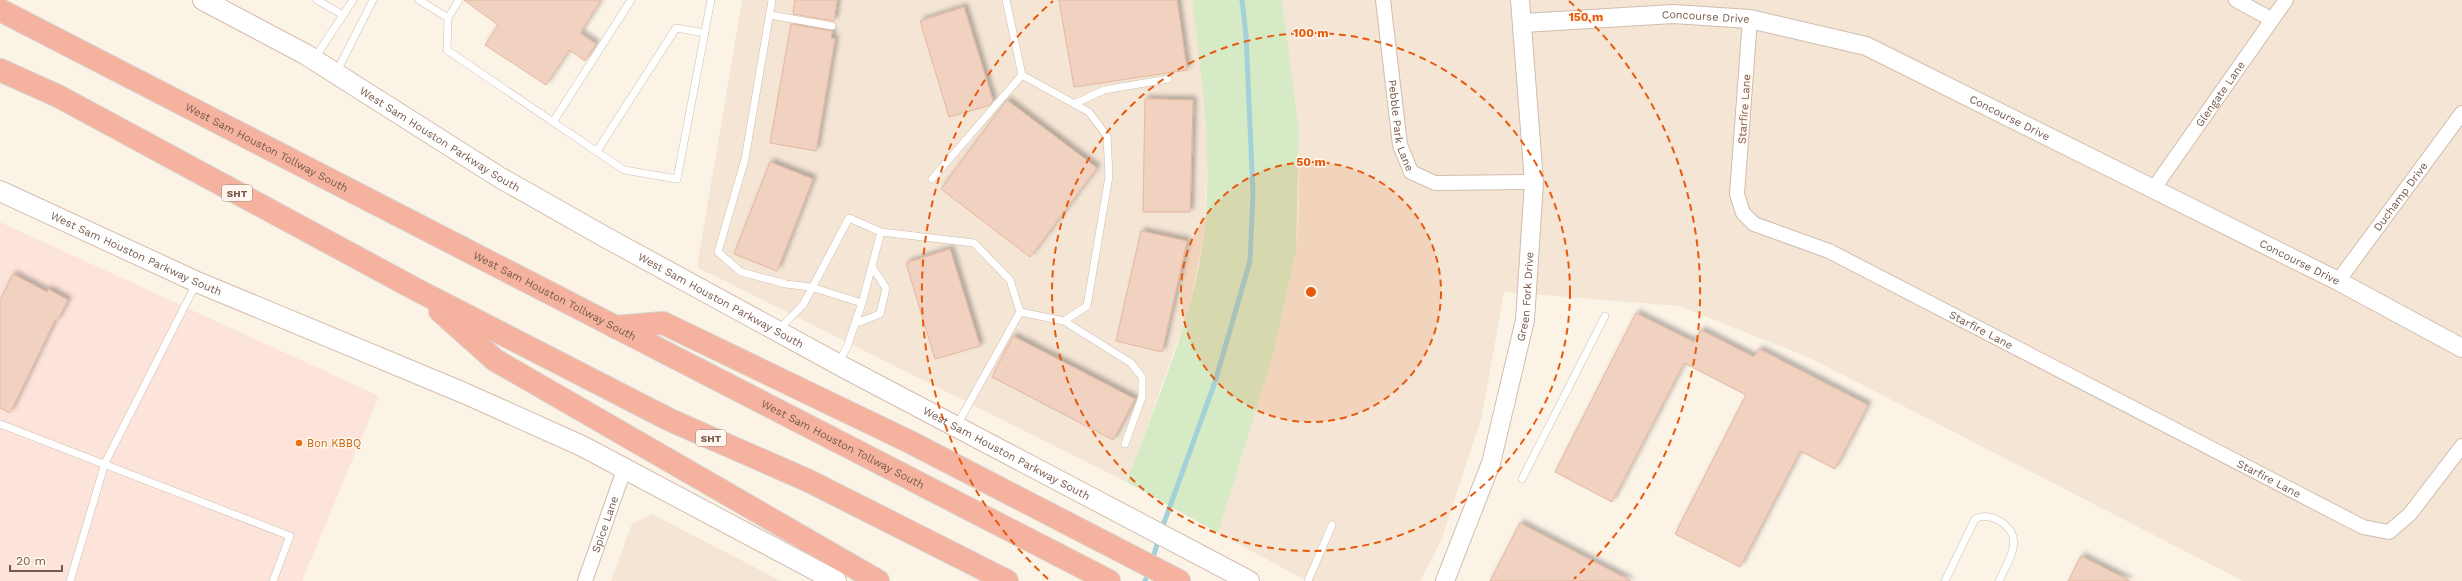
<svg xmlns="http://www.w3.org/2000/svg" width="2462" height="581" font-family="'Work Sans',sans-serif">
<defs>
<filter id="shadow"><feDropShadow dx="3.5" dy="-3.5" stdDeviation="2" flood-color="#0004"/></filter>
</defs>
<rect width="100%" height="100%" fill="#fcf3e7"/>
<path fill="#f4e5d5" d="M742,0H1192L1202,71L1208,161L1204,234L1188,312L1127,482L697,267Z
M1282,0H2462V581H2243L1810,358L1679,306L1504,292L1482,416L1441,541L1420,581H1307L1218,533L1274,352L1296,251L1299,210V131Z
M652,514L781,581H611L632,524Z"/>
<path fill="#fce4db" d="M0,222L379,396L302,581H0Z"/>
<path fill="#d5eac5" d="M1192,0H1282L1299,131L1296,251L1274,352L1218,533L1127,482C1155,403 1195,315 1204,233C1213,155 1202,77 1192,0Z"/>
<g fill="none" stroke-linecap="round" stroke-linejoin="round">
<path stroke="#a2d1d7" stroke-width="5" d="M1161,531L1215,382L1250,261L1253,194L1246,35L1242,0
M1152,561L1159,538
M1145,581L1149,571"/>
</g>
<path fill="#f1d1bf" stroke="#e4b7a0" filter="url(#shadow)" d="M464,0H601L580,33L596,44L585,61L569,50L546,85L485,45L498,25Z
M795,0H837L834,21L793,14Z
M1059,0H1177L1187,70L1074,87Z
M964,7L993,101L990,105L949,117L920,21Z
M791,24L832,31L831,38L835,39L816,151L770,143Z
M1145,99L1193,100L1190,212H1143Z
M1007,100L1097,168L1030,257L941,189Z
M770,162L813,179L777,271L734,254Z
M1141,231L1187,241L1162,352L1116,341Z
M950,249L980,346L935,359L906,263Z
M13,274L47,292L48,289L68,300L57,321L55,320L10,413L0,408V300Z
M1636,313L1694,342L1701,330L1754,357L1759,349L1868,405L1835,469L1800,451L1740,567L1675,534L1746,395L1684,363L1612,502L1555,472Z
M1013,336L1135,399L1113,440L992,377Z
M1520,523L1631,581H1490Z
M2081,556L2130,581H2068Z"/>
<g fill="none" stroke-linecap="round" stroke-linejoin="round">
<g stroke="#d0bdaf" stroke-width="8">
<path id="service" d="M317,0L343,15
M419,0L448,18L459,0
M772,0L745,159L718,252L741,272L786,284L811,287L862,303L881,232L974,243L1010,280L1020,312L1064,321L1087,306L1109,176L1107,136L1089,112L1022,75L1006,0
M770,15L832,26
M448,18L447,50L624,170L677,179L711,0
M314,59L353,0
M336,73L373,0
M1074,104L1104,90L1168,79
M553,122L631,0
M597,151L676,28L705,33
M932,179L1022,75
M1064,321L1131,363L1142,377V397L1125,444
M857,323L880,314L886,288L872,267
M779,329L803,305L849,218L881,232
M838,364L847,347L862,303
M0,424L290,536L273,581
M957,425L1020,312
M1522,479L1605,316
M70,581L105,463L197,282
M1308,581L1332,525
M1945,581L1975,519C1983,515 1989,516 1996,519C2027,535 2010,557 1999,581"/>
</g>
<g stroke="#d0bdaf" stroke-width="16">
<g id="minor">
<path id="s1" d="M1383,0L1400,145L1411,172L1435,183L1534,182"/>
<path d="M2236,0L2271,19"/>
<path id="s2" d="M1750,19L1737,194L1743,213L1754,224L1829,251L2363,527L2389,532L2410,514L2462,446"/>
<path id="s3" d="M2154,188L2286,0"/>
<path id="s4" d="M2338,281L2462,113"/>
<path id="s5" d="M585,581L625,467"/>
</g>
</g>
<g stroke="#d0bdaf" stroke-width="20">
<g id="tertiary">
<path id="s6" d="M1523,23L1673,14L1750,19L1866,46L2338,281L2462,348"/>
<path id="s7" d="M1445,581L1491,463L1525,320L1534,182L1520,0"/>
</g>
</g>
<g stroke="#d3bdad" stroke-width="22">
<g id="secondary">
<path id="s8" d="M203,0L305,54L499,177L605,237L845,368L1249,581"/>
<path id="s9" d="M0,191L197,282L464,393L582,446L836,581"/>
</g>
</g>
<g stroke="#d9d1cd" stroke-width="24">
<g id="motorway">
<path id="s10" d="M0,10L1109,581"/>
<path d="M0,70L58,96L417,290L670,420L809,481L1007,581"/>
<path d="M440,311L495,360L878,581"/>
<path d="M615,327L663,323L910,442L1179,581"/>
</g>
</g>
<use href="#service" stroke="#fff" stroke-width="7"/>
<use href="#minor" stroke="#fff" stroke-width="14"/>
<use href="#tertiary" stroke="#fff" stroke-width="18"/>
<use href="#secondary" stroke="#fff" stroke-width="20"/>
<use href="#motorway" stroke="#f5b39f" stroke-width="22"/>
</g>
<circle cx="1311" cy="292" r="130" fill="#e8590c" fill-opacity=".12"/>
<g fill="none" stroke="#e8590c" stroke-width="2" stroke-dasharray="7 5">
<circle cx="1311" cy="292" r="130"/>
<circle cx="1311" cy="292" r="259"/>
<path d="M1048 579A389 389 0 0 1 1053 1M1569 1A389 389 0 0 1 1574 579"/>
</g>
<circle fill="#e8710a" stroke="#fff7ed" stroke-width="1.5" cx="299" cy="443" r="4"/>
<g text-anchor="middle" stroke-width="3" stroke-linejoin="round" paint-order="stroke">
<g fill="#fff7ed" stroke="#9f887c" stroke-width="1">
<rect x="222" y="185" width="30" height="16" rx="3"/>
<rect x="696" y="430" width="30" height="16" rx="3"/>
</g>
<g font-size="10" font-weight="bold" fill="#76594b">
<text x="237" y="197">SHT</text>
<text x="711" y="442">SHT</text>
</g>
<g font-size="11" fill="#76594b" stroke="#fff7ed">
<text dy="4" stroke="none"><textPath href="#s6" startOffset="183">Concourse Drive</textPath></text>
<text dy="4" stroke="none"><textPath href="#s3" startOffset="115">Glengate Lane</textPath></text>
<text transform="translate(1744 109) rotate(-86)" y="4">Starfire Lane</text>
<text dy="4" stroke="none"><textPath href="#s6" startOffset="507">Concourse Drive</textPath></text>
<text dy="4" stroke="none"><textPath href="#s1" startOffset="127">Pebble Park Lane</textPath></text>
<text dy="4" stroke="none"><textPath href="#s8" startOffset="275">West Sam Houston Parkway South</textPath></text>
<text dy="4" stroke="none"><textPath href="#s10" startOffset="300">West Sam Houston Tollway South</textPath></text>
<text dy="4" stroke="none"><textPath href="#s4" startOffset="105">Duchamp Drive</textPath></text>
<text dy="4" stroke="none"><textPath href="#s9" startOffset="150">West Sam Houston Parkway South</textPath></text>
<text dy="4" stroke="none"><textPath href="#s6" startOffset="831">Concourse Drive</textPath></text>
<text dy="4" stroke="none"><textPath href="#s10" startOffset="624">West Sam Houston Tollway South</textPath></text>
<text dy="4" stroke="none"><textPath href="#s7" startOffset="297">Green Fork Drive</textPath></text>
<text dy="4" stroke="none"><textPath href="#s8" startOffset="599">West Sam Houston Parkway South</textPath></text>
<text dy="4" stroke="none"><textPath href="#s2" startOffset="462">Starfire Lane</textPath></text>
<text dy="4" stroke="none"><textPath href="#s10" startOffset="948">West Sam Houston Tollway South</textPath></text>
<text dy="4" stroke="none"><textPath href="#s8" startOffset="923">West Sam Houston Parkway South</textPath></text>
<text dy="4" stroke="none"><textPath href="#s2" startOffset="786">Starfire Lane</textPath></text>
<text dy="4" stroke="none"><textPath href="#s5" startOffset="60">Spice Lane</textPath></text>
</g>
<g font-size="11" fill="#c56008" stroke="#fff7ed" text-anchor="start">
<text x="307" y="447">Bon KBBQ</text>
</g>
</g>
<circle cx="1311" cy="292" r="6" fill="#e8590c" stroke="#fff7ed" stroke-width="2"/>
<g font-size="12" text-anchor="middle" font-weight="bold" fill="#e8590c" stroke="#fff7ed" stroke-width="3" stroke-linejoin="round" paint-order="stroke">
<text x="1586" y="21">150 m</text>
<text x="1311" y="37">100 m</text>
<text x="1311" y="166">50 m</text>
</g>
<path d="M10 565v6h52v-6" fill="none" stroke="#76594b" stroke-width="2"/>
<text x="16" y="565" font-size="12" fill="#76594b" stroke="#fff7ed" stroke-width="3" paint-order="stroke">20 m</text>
</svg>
